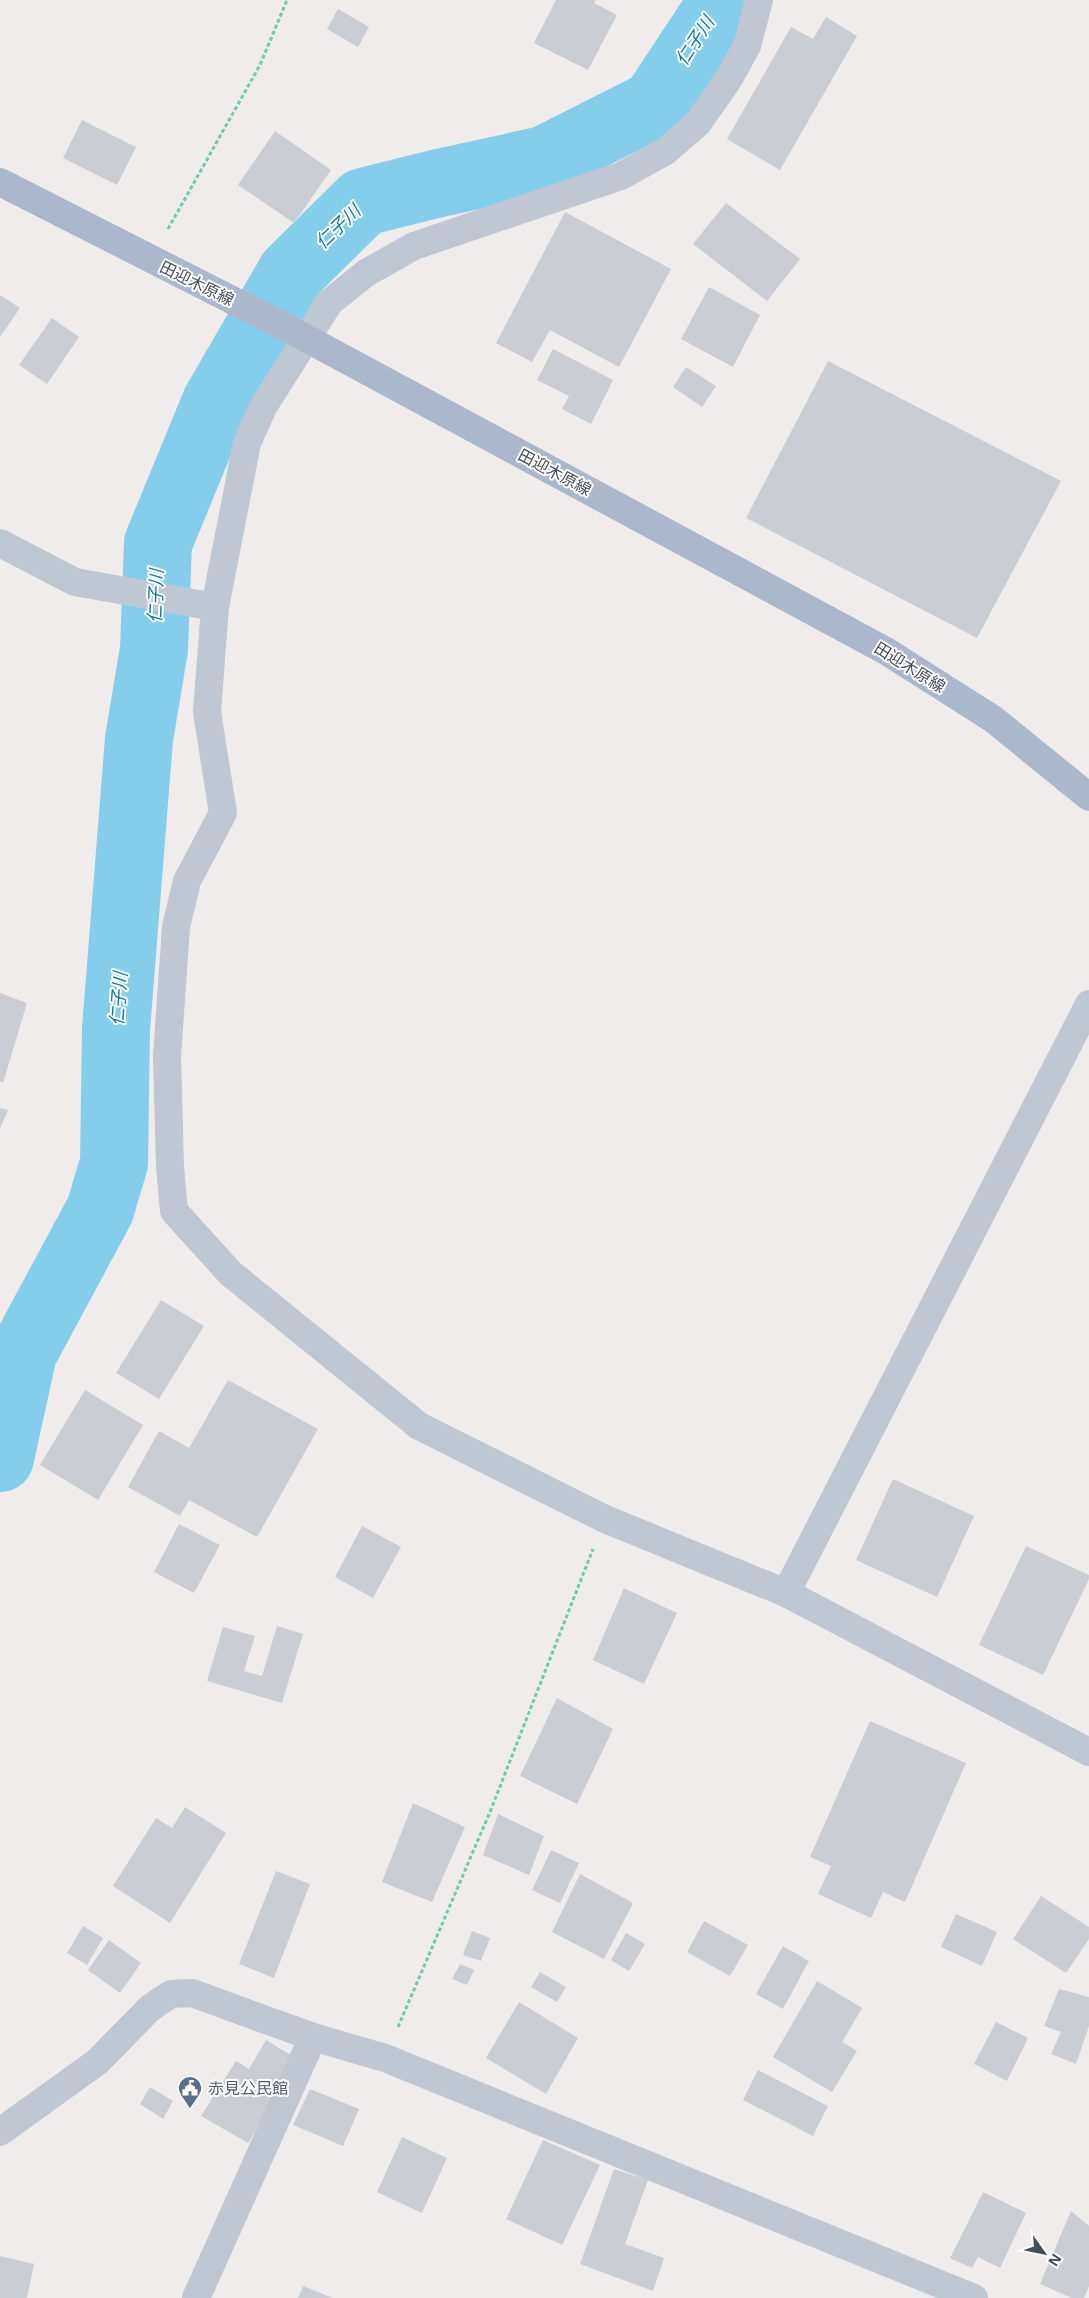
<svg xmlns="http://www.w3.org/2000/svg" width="1089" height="2298" font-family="'Open Sans','Noto Sans JP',sans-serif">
<rect width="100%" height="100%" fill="#efeceb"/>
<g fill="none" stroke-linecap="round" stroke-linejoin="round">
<path stroke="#85ceeb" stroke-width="68" d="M0,1458L23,1353L100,1210L114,1163L116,1029L139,739L154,649L158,543L216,402L291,273L363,202L435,184L544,160L655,104L721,4V0"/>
</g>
<path fill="#cbcdd4" d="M556,0H596L594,3L617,15L588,70L534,43Z
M338,9L369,27L358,47L327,29Z
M826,17L857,36L780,170L727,139L791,27L813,39Z
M82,120L136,147L117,185L63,158Z
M275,131L331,170L294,223L238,185Z
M726,203L800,259L767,301L693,244Z
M565,212L671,269L619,367L550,330L532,362L496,343Z
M709,287L760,315L733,367L681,339Z
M0,295L20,308L0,337Z
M52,318L79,337L47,384L19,365Z
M553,349L613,380L591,424L562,409L569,396L537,380Z
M828,361L1061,481L977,638L746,518Z
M686,367L716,386L702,407L673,387Z
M0,993L27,1003L3,1083L0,1081Z
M0,1108L8,1110L0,1129Z
M161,1300L204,1326L159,1399L116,1373Z
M228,1380L318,1429L257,1537L189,1500L180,1516L128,1487L159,1431L189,1448Z
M85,1390L143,1425L98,1500L40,1465Z
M893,1479L974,1516L937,1597L856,1560Z
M179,1524L220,1545L194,1593L154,1572Z
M362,1526L401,1547L373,1598L335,1577Z
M1026,1546L1089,1575V1579L1043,1675L979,1645Z
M624,1588L677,1613L644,1684L593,1660Z
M277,1626L303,1634L282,1703L207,1681L223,1627L255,1636L244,1671L262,1676Z
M557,1698L613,1729L577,1804L520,1776Z
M870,1721L966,1763L905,1902L883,1892L871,1918L818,1894L831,1866L810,1857Z
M413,1803L465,1827L432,1902L382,1882Z
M185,1807L226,1833L170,1923L113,1886L156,1818L172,1828Z
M498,1814L544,1836L529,1875L483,1855Z
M551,1850L579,1863L560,1903L532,1890Z
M276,1871L310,1884L274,1978L239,1964Z
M580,1874L633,1903L604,1959L552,1932Z
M1041,1896L1089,1927V1939L1066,1973L1013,1939Z
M956,1914L997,1932L982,1966L941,1947Z
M704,1921L748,1945L730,1976L687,1952Z
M83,1926L103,1938L87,1965L67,1953Z
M472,1931L490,1938L481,1961L463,1955Z
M626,1933L645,1944L629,1971L611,1960Z
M109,1940L141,1963L120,1993L88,1970Z
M783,1946L809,1961L783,2009L756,1994Z
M460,1964L474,1970L467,1985L452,1979Z
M540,1972L566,1987L557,2002L531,1987Z
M817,1981L862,2008L842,2042L857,2051L832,2092L773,2057Z
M1059,1989L1089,1997V2026L1076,2064L1051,2054L1061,2032L1044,2026Z
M519,2002L578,2038L546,2094L486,2058Z
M996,2022L1028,2038L1007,2081L974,2064Z
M266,2040L299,2060L248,2143L201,2116L236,2061L249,2069Z
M758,2070L828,2106L813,2136L743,2100Z
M150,2087L173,2101L163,2119L140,2104Z
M310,2089L359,2109L343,2146L293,2125Z
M402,2137L447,2158L422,2213L377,2192Z
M543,2140L600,2165L562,2245L506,2219Z
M614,2169L648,2180L625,2244L664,2258L653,2291L580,2264Z
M983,2192L1026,2213L1000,2268L978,2257L972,2268L950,2258Z
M1071,2211L1089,2226V2286L1084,2298H1072L1040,2284Z
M0,2256L34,2264L27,2298H0Z
M303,2286L333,2298H298Z"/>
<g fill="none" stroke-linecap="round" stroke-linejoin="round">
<path stroke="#70cca6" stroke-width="3" stroke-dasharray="4 2.5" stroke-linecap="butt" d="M168,229L260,65L287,0
M398,2027L490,1812L593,1549"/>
<path stroke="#bec7d2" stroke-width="28" d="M759,0L747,46L728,80L698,123L666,151L621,176L414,246L366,273L329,303L263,407L247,443L215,607L207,712L223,813L187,881L176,927L167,1056L170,1167L174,1211L230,1273L419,1426L605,1519L786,1593L1089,1752
M0,543L75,582L215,607
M786,1593L1089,1004
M0,2132L97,2062L150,2008L171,1994L192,1993L313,2037L385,2058L974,2298
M196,2298L313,2037"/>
<path stroke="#abb8cc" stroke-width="28" d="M0,182L289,329L886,651L993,719L1089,797"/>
</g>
<defs>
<g id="civic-pin" transform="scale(1.25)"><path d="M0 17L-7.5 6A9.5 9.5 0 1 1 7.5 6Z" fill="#5c6f8a" stroke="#fff"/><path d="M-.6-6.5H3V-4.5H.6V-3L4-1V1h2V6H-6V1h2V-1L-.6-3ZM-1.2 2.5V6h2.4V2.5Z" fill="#fff"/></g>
</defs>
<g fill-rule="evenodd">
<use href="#civic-pin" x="190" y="2088"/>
</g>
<g text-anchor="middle" stroke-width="4" stroke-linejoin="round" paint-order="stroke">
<g font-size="16" fill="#444d59" stroke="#fff">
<text transform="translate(197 283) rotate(26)" y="6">田迎木原線</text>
<text transform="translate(555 472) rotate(28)" y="6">田迎木原線</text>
<text transform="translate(910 667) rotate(32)" y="6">田迎木原線</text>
</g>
<g font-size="16" fill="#4e5e75" stroke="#fff" text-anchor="start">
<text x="208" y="2094">赤見公民館</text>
</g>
<g font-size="18" font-style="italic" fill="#0b78a5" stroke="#fff">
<text transform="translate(695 41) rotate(-57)" y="6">仁子川</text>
<text transform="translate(338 227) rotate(-44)" y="6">仁子川</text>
<text transform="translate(156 596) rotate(-88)" y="6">仁子川</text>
<text transform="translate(119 999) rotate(-86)" y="6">仁子川</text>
</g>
</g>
<g transform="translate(1044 2253) rotate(123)" stroke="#ffffff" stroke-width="4" paint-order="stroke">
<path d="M0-4L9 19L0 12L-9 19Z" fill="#444d59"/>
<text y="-8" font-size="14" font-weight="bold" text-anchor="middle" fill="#444d59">N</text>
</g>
</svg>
